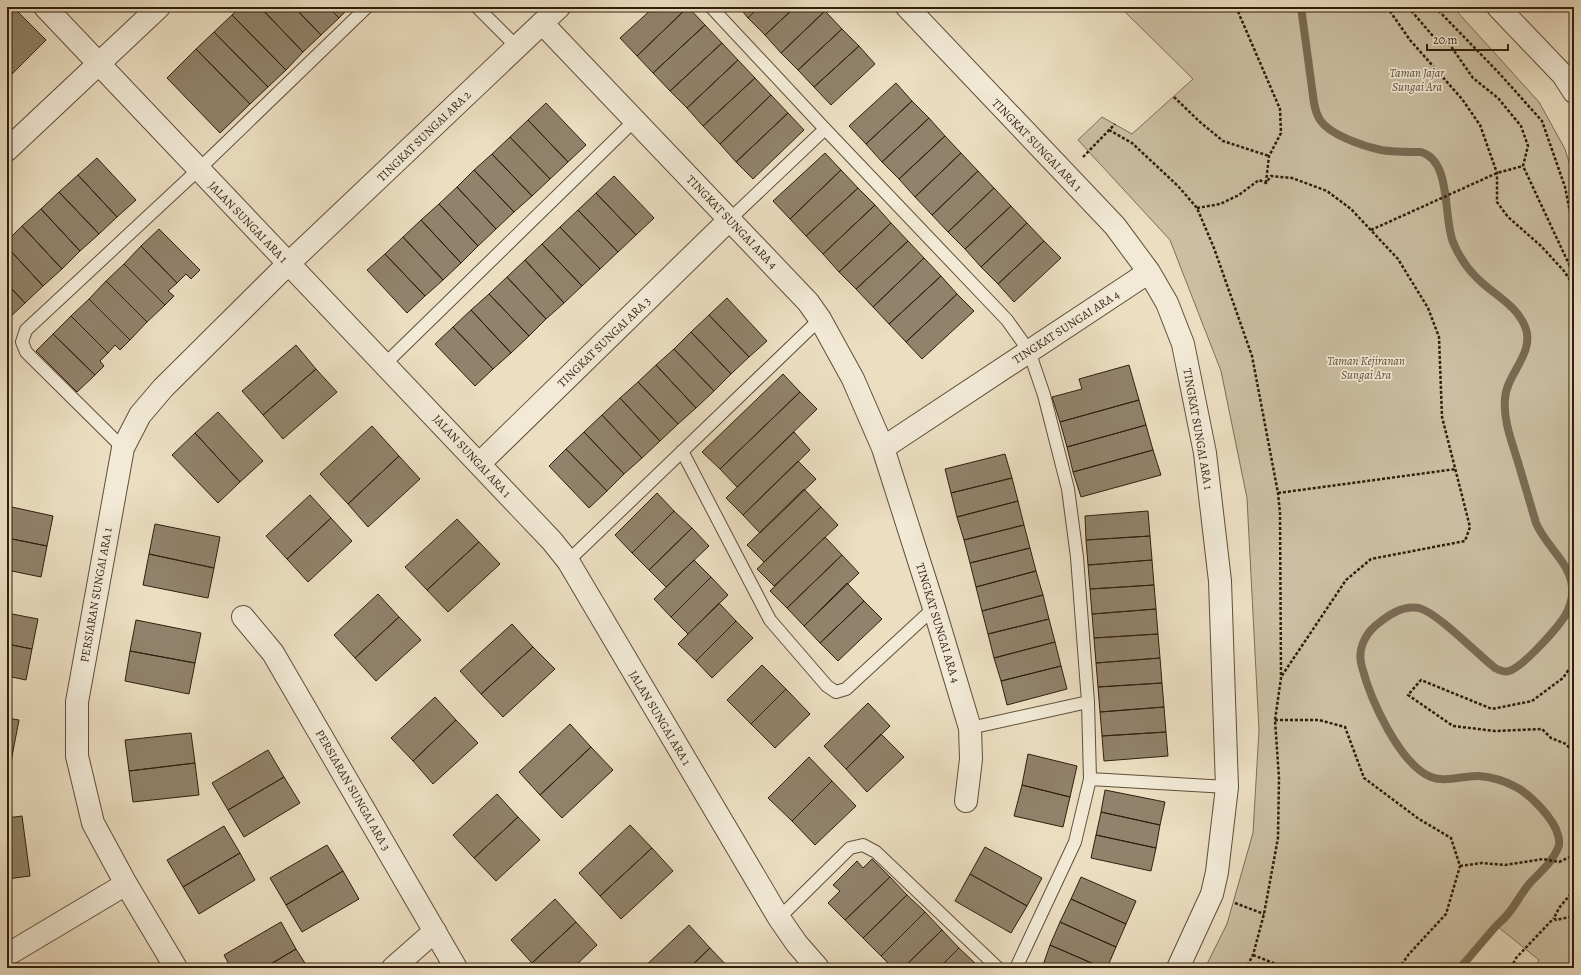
<svg xmlns="http://www.w3.org/2000/svg" width="1581" height="975" font-family="Alegreya,serif">
<rect width="100%" height="100%" fill="#ebdec1"/>
<filter id="stains"><feTurbulence type="fractalNoise" baseFrequency=".005" numOctaves="4"/><feColorMatrix values="0 0 0 0 .2 0 0 0 0 .09 0 0 0 0 .02 0 0 0 .5 -.17"/></filter>
<radialGradient id="worn" r=".72"><stop offset=".6" stop-color="#630" stop-opacity="0"/><stop offset="1" stop-color="#630" stop-opacity=".3"/></radialGradient>
<path fill="#cbbea2" stroke="#7e6e58" d="M1120,7H1453L1539,102L1565,149L1574,179V968H1534L1539,960L1497,926L1460,968H1205L1227,924L1253,833L1259,730L1247,498L1221,371L1170,240L1078,140L1102,117L1132,134L1193,79Z"/>
<g fill="none" stroke-linecap="round" stroke-linejoin="round">
<path stroke="#7a6b54" stroke-width="8" d="M1301,7L1314,103C1315,109 1317,115 1320,120C1330,135 1363,146 1381,150C1393,152 1408,152 1421,152C1452,161 1443,217 1453,242C1458,254 1466,267 1476,277C1492,294 1518,305 1526,329C1534,354 1506,375 1505,399C1503,420 1512,442 1518,462C1524,482 1530,502 1536,523C1545,545 1570,563 1572,586C1573,594 1571,603 1568,610C1563,623 1523,667 1509,671C1504,673 1499,670 1495,668C1477,654 1438,613 1419,608C1402,605 1387,616 1375,626C1364,636 1357,651 1362,667C1370,698 1399,764 1431,777C1446,783 1464,775 1479,776C1492,777 1505,781 1516,787C1531,795 1554,819 1558,835C1559,839 1560,845 1558,848C1552,863 1540,872 1530,883C1521,893 1516,905 1507,915C1504,919 1500,922 1496,926C1484,940 1472,954 1460,968"/>
</g>
<path fill="#91826b" stroke="#301f0d" d="M7,7H13L46,40L7,79Z
M240,7H260L303,52L286,70L232,15Z
M260,7H294L321,35L303,52Z
M294,7H328L339,18L321,35Z
M328,7H350L339,18Z
M654,7H688L637,56L620,38Z
M688,7L705,25L653,73L637,56Z
M739,7H759L748,18Z
M759,7H795L765,35L748,18Z
M795,7H822L825,11L781,53L765,35Z
M825,11L842,29L798,70L781,53Z
M232,15L286,70L268,87L214,32Z
M705,25L722,43L670,91L653,73Z
M842,29L859,46L814,87L798,70Z
M214,32L268,87L250,104L196,49Z
M722,43L738,60L687,108L670,91Z
M859,46L875,64L831,105L814,87Z
M196,49L250,104L220,133L167,78Z
M738,60L755,78L703,126L687,108Z
M755,78L771,95L720,144L703,126Z
M896,83L912,101L866,144L849,126Z
M771,95L788,113L736,162L720,144Z
M912,101L929,118L882,162L866,144Z
M546,103L586,145L568,162L528,120Z
M788,113L804,130L753,179L736,162Z
M929,118L945,136L899,179L882,162Z
M528,120L568,162L550,179L510,137Z
M945,136L961,153L915,197L899,179Z
M510,137L550,179L532,196L492,154Z
M825,153L841,170L790,219L773,201Z
M961,153L978,171L932,215L915,197Z
M492,154L532,196L514,212L474,170Z
M97,158L136,200L117,217L78,175Z
M474,170L514,212L496,229L457,187Z
M841,170L858,188L806,236L790,219Z
M978,171L994,188L948,232L932,215Z
M78,175L117,217L99,234L59,192Z
M614,176L654,218L636,235L596,193Z
M457,187L496,229L478,246L439,204Z
M858,188L875,205L823,254L806,236Z
M994,188L1011,206L965,249L948,232Z
M59,192L99,234L80,251L41,209Z
M596,193L636,235L618,252L578,210Z
M439,204L478,246L461,263L421,220Z
M875,205L891,223L839,272L823,254Z
M1011,206L1027,223L981,267L965,249Z
M41,209L80,251L62,269L22,226Z
M578,210L618,252L600,269L560,227Z
M421,220L461,263L443,280L403,237Z
M891,223L908,241L856,289L839,272Z
M1027,223L1044,241L998,284L981,267Z
M22,226L62,269L43,286L7,247V241Z
M560,227L600,269L582,286L542,244Z
M159,229L200,270L191,279L186,274L177,283L141,246Z
M403,237L443,280L425,296L385,254Z
M908,241L924,258L873,307L856,289Z
M1044,241L1061,258L1014,302L998,284Z
M542,244L582,286L564,303L525,260Z
M141,246L177,283L168,291L174,296L165,305L124,264Z
M7,247L43,286L25,303L7,284Z
M385,254L425,296L407,313L367,270Z
M924,258L941,276L889,324L873,307Z
M525,260L564,303L546,319L507,277Z
M124,264L165,305L147,322L106,281Z
M941,276L957,294L906,342L889,324Z
M507,277L546,319L529,336L489,294Z
M106,281L147,322L130,340L89,299Z
M7,284L25,303L7,320Z
M489,294L529,336L511,353L471,310Z
M957,294L974,311L922,359L906,342Z
M727,298L767,341L749,357L709,315Z
M89,299L130,340L120,350L115,345L108,353L71,316Z
M471,310L511,353L493,369L453,327Z
M709,315L749,357L731,374L691,332Z
M71,316L108,353L100,361L104,366L95,375L53,334Z
M453,327L493,369L475,386L435,344Z
M691,332L731,374L714,391L674,349Z
M53,334L95,375L77,392L36,351Z
M296,345L316,369L263,415L242,391Z
M674,349L714,391L696,408L656,365Z
M656,365L696,408L678,424L638,382Z
M1129,365L1139,400L1060,422L1052,397L1082,389L1079,379Z
M316,369L337,392L283,439L263,415Z
M783,374L800,392L720,469L702,452Z
M638,382L678,424L660,441L620,398Z
M800,392L817,409L737,487L720,469Z
M620,398L660,441L642,458L602,415Z
M1139,400L1146,425L1067,447L1060,422Z
M218,412L263,461L240,482L195,433Z
M602,415L642,458L624,474L584,432Z
M1146,425L1153,450L1073,472L1067,447Z
M372,426L399,456L348,504L320,474Z
M584,432L624,474L607,491L566,449Z
M794,432L810,450L743,515L726,498Z
M195,433L240,482L218,503L172,455Z
M566,449L607,491L589,508L549,466Z
M1153,450L1161,475L1081,497L1073,472Z
M1005,454L1012,478L951,493L945,469Z
M399,456L420,479L368,527L348,504Z
M798,461L816,479L760,533L743,515Z
M1012,478L1018,501L957,517L951,493Z
M804,489L821,507L764,562L747,545Z
M657,493L674,511L632,553L615,535Z
M310,495L331,518L287,559L266,536Z
M1018,501L1024,525L964,540L957,517Z
M7,506L53,516L47,546L7,538Z
M821,507L838,525L774,586L757,569Z
M674,511L692,528L649,570L632,553Z
M1148,511L1150,536L1086,540L1085,516Z
M331,518L352,541L308,582L287,559Z
M457,519L479,542L427,590L405,567Z
M155,524L220,537L214,568L149,554Z
M1024,525L1030,548L970,563L964,540Z
M692,528L709,546L666,587L649,570Z
M1150,536L1152,560L1088,565L1086,540Z
M825,537L842,555L787,608L770,591Z
M7,538L47,546L41,577L7,570Z
M479,542L500,564L448,612L427,590Z
M1030,548L1036,571L976,587L970,563Z
M149,554L214,568L208,598L143,585Z
M842,555L859,573L804,626L787,608Z
M694,560L711,577L671,617L654,599Z
M1152,560L1154,585L1090,589L1088,565Z
M1036,571L1043,595L982,611L976,587Z
M711,577L728,595L688,634L671,617Z
M847,583L864,601L820,643L804,626Z
M1154,585L1156,609L1092,614L1090,589Z
M378,594L399,617L355,658L334,635Z
M1043,595L1049,619L988,634L982,611Z
M864,601L882,619L838,661L820,643Z
M719,603L736,621L696,661L678,644Z
M1156,609L1158,634L1094,638L1092,614Z
M7,613L38,619L32,649L7,644Z
M399,617L421,640L376,681L355,658Z
M1049,619L1055,642L994,658L988,634Z
M136,620L201,633L195,663L130,651Z
M736,621L753,638L712,678L696,661Z
M512,624L533,647L481,694L460,671Z
M1158,634L1160,658L1096,663L1094,638Z
M1055,642L1061,666L1001,681L994,658Z
M7,644L32,649L26,680L7,676Z
M533,647L555,669L503,717L481,694Z
M130,651L195,663L189,694L125,681Z
M1160,658L1162,683L1098,687L1096,663Z
M762,665L786,689L751,724L727,700Z
M1061,666L1067,689L1007,705L1001,681Z
M1162,683L1164,707L1100,712L1098,687Z
M786,689L810,714L775,748L751,724Z
M435,697L456,720L413,761L391,738Z
M868,703L890,726L846,769L824,746Z
M1164,707L1166,732L1102,736L1100,712Z
M7,718L19,720L13,751L7,750Z
M456,720L478,743L433,784L413,761Z
M570,724L591,747L540,795L519,772Z
M1166,732L1168,756L1104,761L1102,736Z
M191,733L195,763L129,771L125,740Z
M881,734L904,757L867,792L846,769Z
M591,747L613,770L562,818L540,795Z
M7,750L13,751L8,782L7,781Z
M268,750L284,777L228,810L212,783Z
M1028,754L1077,766L1070,797L1022,785Z
M809,757L832,781L792,821L768,798Z
M195,763L199,795L133,802L129,771Z
M284,777L300,803L244,837L228,810Z
M832,781L856,806L815,845L792,821Z
M1022,785L1070,797L1063,827L1014,816Z
M1105,790L1165,802L1160,825L1101,812Z
M497,794L518,817L474,858L453,835Z
M1101,812L1160,825L1156,848L1096,835Z
M22,816L30,876L7,879V818Z
M518,817L540,840L496,881L474,858Z
M630,825L652,848L600,896L579,873Z
M224,826L240,853L183,887L167,860Z
M1096,835L1156,848L1151,871L1091,858Z
M327,845L343,871L286,905L270,878Z
M985,847L1042,878L1027,906L970,874Z
M652,848L673,871L621,919L600,896Z
M240,853L255,880L199,914L183,887Z
M872,859L890,877L845,920L828,903L840,891L833,885L857,861L863,868Z
M343,871L359,899L302,932L286,905Z
M970,874L1027,906L1011,933L955,901Z
M890,877L907,895L863,938L845,920Z
M1081,877L1136,901L1126,924L1071,899Z
M907,895L925,912L881,956L863,938Z
M555,899L576,922L532,963L511,940Z
M1071,899L1126,924L1116,947L1060,922Z
M925,912L942,930L903,968H893L881,956Z
M281,922L296,949L264,968H231L224,955Z
M576,922L597,945L573,968H536L532,963Z
M1060,922L1116,947L1107,968H1103L1050,945Z
M689,925L710,948L689,968H643Z
M942,930L959,948L939,968H903Z
M1050,945L1103,968H1042Z
M710,948L729,968H689Z
M959,948L977,965L974,968H939Z
M296,949L308,968H264Z"/>
<g fill="none" stroke-linecap="round" stroke-linejoin="round">
<g stroke="#5f4f3a" stroke-width="14">
<path id="service" d="M477,7L517,47
M711,7L825,129L1007,320L1029,351L1044,395L1068,489L1077,557L1088,702L1090,779L1075,842L1016,968
M729,220L825,129
M385,364L635,120
M123,448L26,352L22,342L26,330L198,170L367,7
M682,451L770,620L827,686L836,692L846,689L934,608
M568,561L820,319
M970,728L1088,702
M1090,779L1227,787
M779,918L850,848L863,845L876,852L998,968"/>
</g>
<g stroke="#5f4f3a" stroke-width="24">
<path id="minor" d="M45,7L552,541L568,561L779,918L797,944L818,968
M907,7L1115,226L1149,272L1167,303L1183,344L1205,453L1220,581L1227,787L1217,872L1212,894L1178,968
M1498,7L1563,75L1574,92
M542,23L808,302L820,319L853,379L883,448L934,608L970,728L971,759L966,801
M7,150L159,7
M883,448L1149,272
M479,464L729,220
M243,617L273,653L456,968
M7,953L12,952L126,884
M176,968L126,884L93,823L77,756V702L123,448L140,415L163,388L288,264L559,7
M393,968L435,931"/>
</g>
<path stroke="#301f0d" stroke-width="2.5" stroke-dasharray="3 2" stroke-linecap="butt" d="M1236,7L1280,109L1281,133L1269,156L1266,182
M1387,7L1410,40L1462,99L1480,125L1497,173V202L1508,217L1541,246L1564,271L1574,286
M1408,7L1432,35L1450,45L1473,78L1498,98L1521,126L1528,146L1523,166L1574,275
M1435,7L1499,73L1542,121L1565,187L1574,232
M1174,97L1200,122L1223,141L1269,156
M1109,130L1132,143L1178,186L1197,208L1214,248L1252,356L1278,493L1280,513L1281,678L1275,720L1279,778L1278,838L1264,914L1253,955L1246,968
M1083,157L1115,124
M1197,208L1220,204L1239,195L1259,180L1266,183L1271,176L1292,178L1327,191L1351,209L1398,259L1428,308L1439,337L1442,417L1470,527L1465,541L1371,559L1346,580L1281,677
M1371,230L1497,173L1523,166
M1574,371L1572,378V467L1574,473
M1278,493L1456,469
M1574,662L1563,678L1532,701L1492,709L1421,680L1408,695L1453,726L1495,731L1542,729L1551,738L1566,744L1574,753
M1275,720H1319L1345,727L1364,778L1419,819L1451,838L1460,866L1446,914L1409,954L1399,968
M1460,866L1482,863L1505,865L1543,859L1559,862L1574,855
M1574,890L1559,908L1554,918L1556,920L1574,916
M1235,903L1264,914
M1253,955L1286,968
M1511,968L1516,958L1554,918"/>
<use href="#service" stroke="#f2ead7" stroke-width="12"/>
<use href="#minor" stroke="#f2ead7" stroke-width="22"/>
</g>
<g text-anchor="middle" stroke-width="3.5" stroke-linejoin="round" paint-order="stroke">
<g font-size="12" font-style="italic" fill="#5e4f3a" stroke="#f2ead7">
<text x="1417" y="77">Taman Jajar<tspan x="1417" dy="14">Sungai Ara</tspan></text>
<text x="1366" y="365">Taman Kejiranan<tspan x="1366" dy="14">Sungai Ara</tspan></text>
</g>
<g font-size="12" fill="#301f0d" stroke="#f2ead7">
<text transform="translate(424 136) rotate(-44)" y="4">TINGKAT SUNGAI ARA 2</text>
<text transform="translate(1037 145) rotate(46)" y="4">TINGKAT SUNGAI ARA 1</text>
<text transform="translate(248 222) rotate(46)" y="4">JALAN SUNGAI ARA 1</text>
<text transform="translate(732 222) rotate(46)" y="4">TINGKAT SUNGAI ARA 4</text>
<text transform="translate(1066 327) rotate(-33)" y="4">TINGKAT SUNGAI ARA 4</text>
<text transform="translate(604 342) rotate(-44)" y="4">TINGKAT SUNGAI ARA 3</text>
<text transform="translate(1198 429) rotate(80)" y="4">TINGKAT SUNGAI ARA 1</text>
<text transform="translate(472 456) rotate(47)" y="4">JALAN SUNGAI ARA 1</text>
<text transform="translate(96 595) rotate(-80)" y="4">PERSIARAN SUNGAI ARA 1</text>
<text transform="translate(938 623) rotate(73)" y="4">TINGKAT SUNGAI ARA 4</text>
<text transform="translate(660 718) rotate(59)" y="4">JALAN SUNGAI ARA 1</text>
<text transform="translate(353 790) rotate(60)" y="4">PERSIARAN SUNGAI ARA 3</text>
</g>
</g>
<rect width="1581" height="975" fill="none" stroke="#ebdec1" stroke-width="24"/>
<rect x="8" y="8" width="1565" height="959" fill="none" stroke="#301f0d" stroke-width="2"/>
<rect x="12" y="12" width="1557" height="951" fill="none" stroke="#301f0d"/>
<path d="M1427 44v6h81v-6" fill="none" stroke="#301f0d" stroke-width="2"/>
<text x="1433" y="44" font-size="12" fill="#301f0d" stroke="#f2ead7" stroke-width="3" paint-order="stroke">20 m</text>
<rect width="100%" height="100%" filter="url(#stains)"/>
<rect width="100%" height="100%" fill="url(#worn)"/>
</svg>
